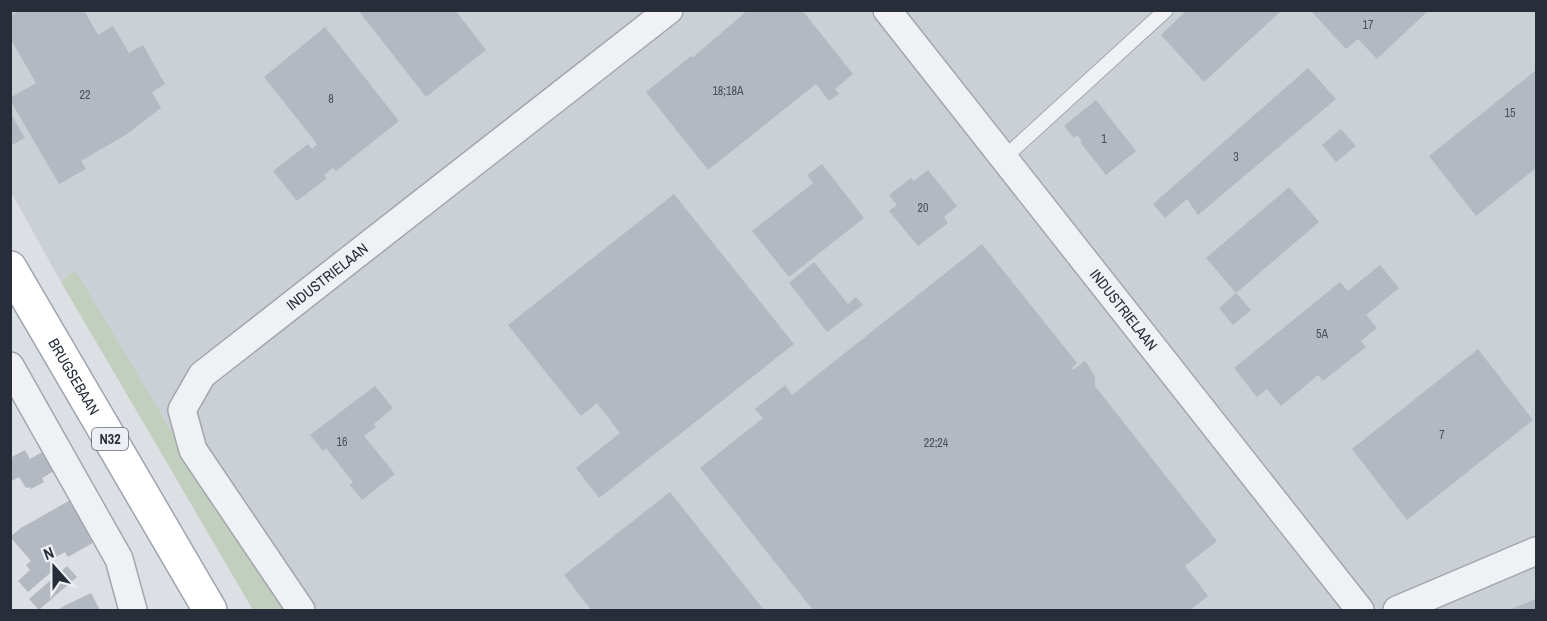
<svg xmlns="http://www.w3.org/2000/svg" width="1547" height="621" font-family="'Archivo Narrow',sans-serif">
<rect width="100%" height="100%" fill="#dce0e5"/>
<path fill="#cbcfd6" d="M10,11H1536V610H285L192,465L75,271L61,282L11,192Z"/>
<path fill="#c2cebe" d="M75,270L192,465L285,610H253L61,282Z"/>
<path fill="#b4b9c1" d="M20,10H84L98,35L113,26L129,53L143,45L165,84L152,92L161,108L127,134L81,161L86,169L59,184L10,100V98L36,83L10,38V16Z
M358,10H455L486,50L426,97Z
M748,10H781L783,12L802,10L853,74L835,89L839,94L829,101L816,84L708,170L646,92L691,56L692,58Z
M1187,10H1278L1280,12L1204,82L1161,35Z
M1310,10H1429L1377,59L1358,39L1346,49Z
M325,27L399,121L336,171L333,168L324,175L327,178L297,201L273,171L308,144L312,149L317,144L264,77Z
M1308,68L1336,99L1198,215L1187,199L1165,218L1153,204Z
M1536,70V168L1476,216L1429,156Z
M1096,100L1136,151L1106,175L1080,142L1082,141L1077,135L1074,138L1064,126Z
M10,112L25,138L10,146Z
M1341,129L1356,146L1336,162L1322,145Z
M822,164L864,218L789,277L752,231L813,183L807,175Z
M928,170L957,206L944,217L948,223L918,246L889,211L897,205L889,195L911,178L914,181Z
M1289,187L1319,222L1236,293L1206,258Z
M674,194L794,344L599,498L576,468L620,433L597,403L581,416L508,325Z
M982,244L1077,363L1072,368L1073,370L1085,361L1088,365L1095,377V386L1217,541L1185,566L1208,596L1190,610H813L700,468L763,418L755,409L785,385L792,395Z
M814,262L848,304L856,297L863,305L827,332L789,283Z
M1380,265L1399,288L1366,315L1377,328L1361,341L1366,347L1323,381L1318,375L1281,406L1267,389L1257,397L1234,368L1340,282L1348,291Z
M1236,293L1251,310L1233,325L1219,308Z
M1478,349L1533,420L1407,520L1352,449Z
M375,386L393,408L374,424L376,427L364,436L395,474L362,500L350,485L353,482L326,448L323,451L310,435Z
M25,450L30,459L44,451L56,470L42,478L44,482L31,489L30,487L26,488L19,477L10,482V458Z
M670,492L764,610H591L564,575Z
M72,499L96,541L68,557L65,552L49,561L56,568L28,592L18,581L30,570L26,565L31,561L10,537L21,528Z
M67,566L77,577L39,610L29,599Z
M91,593L100,610H58L64,606Z
M1536,599V610H1509Z"/>
<g fill="none" stroke-linecap="round" stroke-linejoin="round">
<g stroke="#a2a7ae" stroke-width="16">
<path id="lane" d="M1004,158L1166,10"/>
</g>
<g stroke="#a2a7ae" stroke-width="30">
<g id="street">
<path id="s1" d="M887,10L1360,610"/>
<path d="M10,366L119,559L133,610"/>
<path id="s2" d="M301,610L193,450L182,410L202,375L669,10"/>
<path d="M1397,610L1536,551"/>
</g>
</g>
<g stroke="#9da4b0" stroke-width="36">
<g id="primary">
<path id="s3" d="M10,268L210,610"/>
</g>
</g>
<use href="#lane" stroke="#eff1f4" stroke-width="14"/>
<use href="#street" stroke="#eff1f4" stroke-width="27"/>
<use href="#primary" stroke="#fff" stroke-width="33"/>
</g>
<g text-anchor="middle" stroke-width="5" stroke-linejoin="round" paint-order="stroke">
<g font-size="12" fill="#4a515c">
<text x="1368" y="29">17</text>
<text x="728" y="95">18;18A</text>
<text x="85" y="99">22</text>
<text x="331" y="103">8</text>
<text x="1510" y="117">15</text>
<text x="1104" y="143">1</text>
<text x="1236" y="161">3</text>
<text x="923" y="212">20</text>
<text x="1322" y="338">5A</text>
<text x="1442" y="439">7</text>
<text x="342" y="446">16</text>
<text x="936" y="447">22;24</text>
</g>
<rect fill="#eceff3" stroke="#626872" stroke-width="1.5" x="92" y="428" width="36" height="22" rx="4.5"/>
<g font-size="14" font-weight="bold" fill="#272e3a">
<text x="110" y="444">N32</text>
</g>
<g font-size="15" fill="#272e3a" stroke="#eceff3">
<text dy="5" stroke="none"><textPath href="#s2" startOffset="434">INDUSTRIELAAN</textPath></text>
<text dy="5" stroke="none"><textPath href="#s1" startOffset="382">INDUSTRIELAAN</textPath></text>
<text dy="5" stroke="none"><textPath href="#s3" startOffset="126">BRUGSEBAAN</textPath></text>
</g>
</g>
<rect width="1547" height="621" fill="none" stroke="#272e3a" stroke-width="24"/>
<g transform="translate(54 567) rotate(339)" stroke="#eceff3" stroke-width="4.5" paint-order="stroke">
<path d="M0-4.5L10 22L0 15L-10 22Z" fill="#272e3a"/>
<text y="-9" font-size="16" font-weight="bold" text-anchor="middle" fill="#272e3a">N</text>
</g>
</svg>
